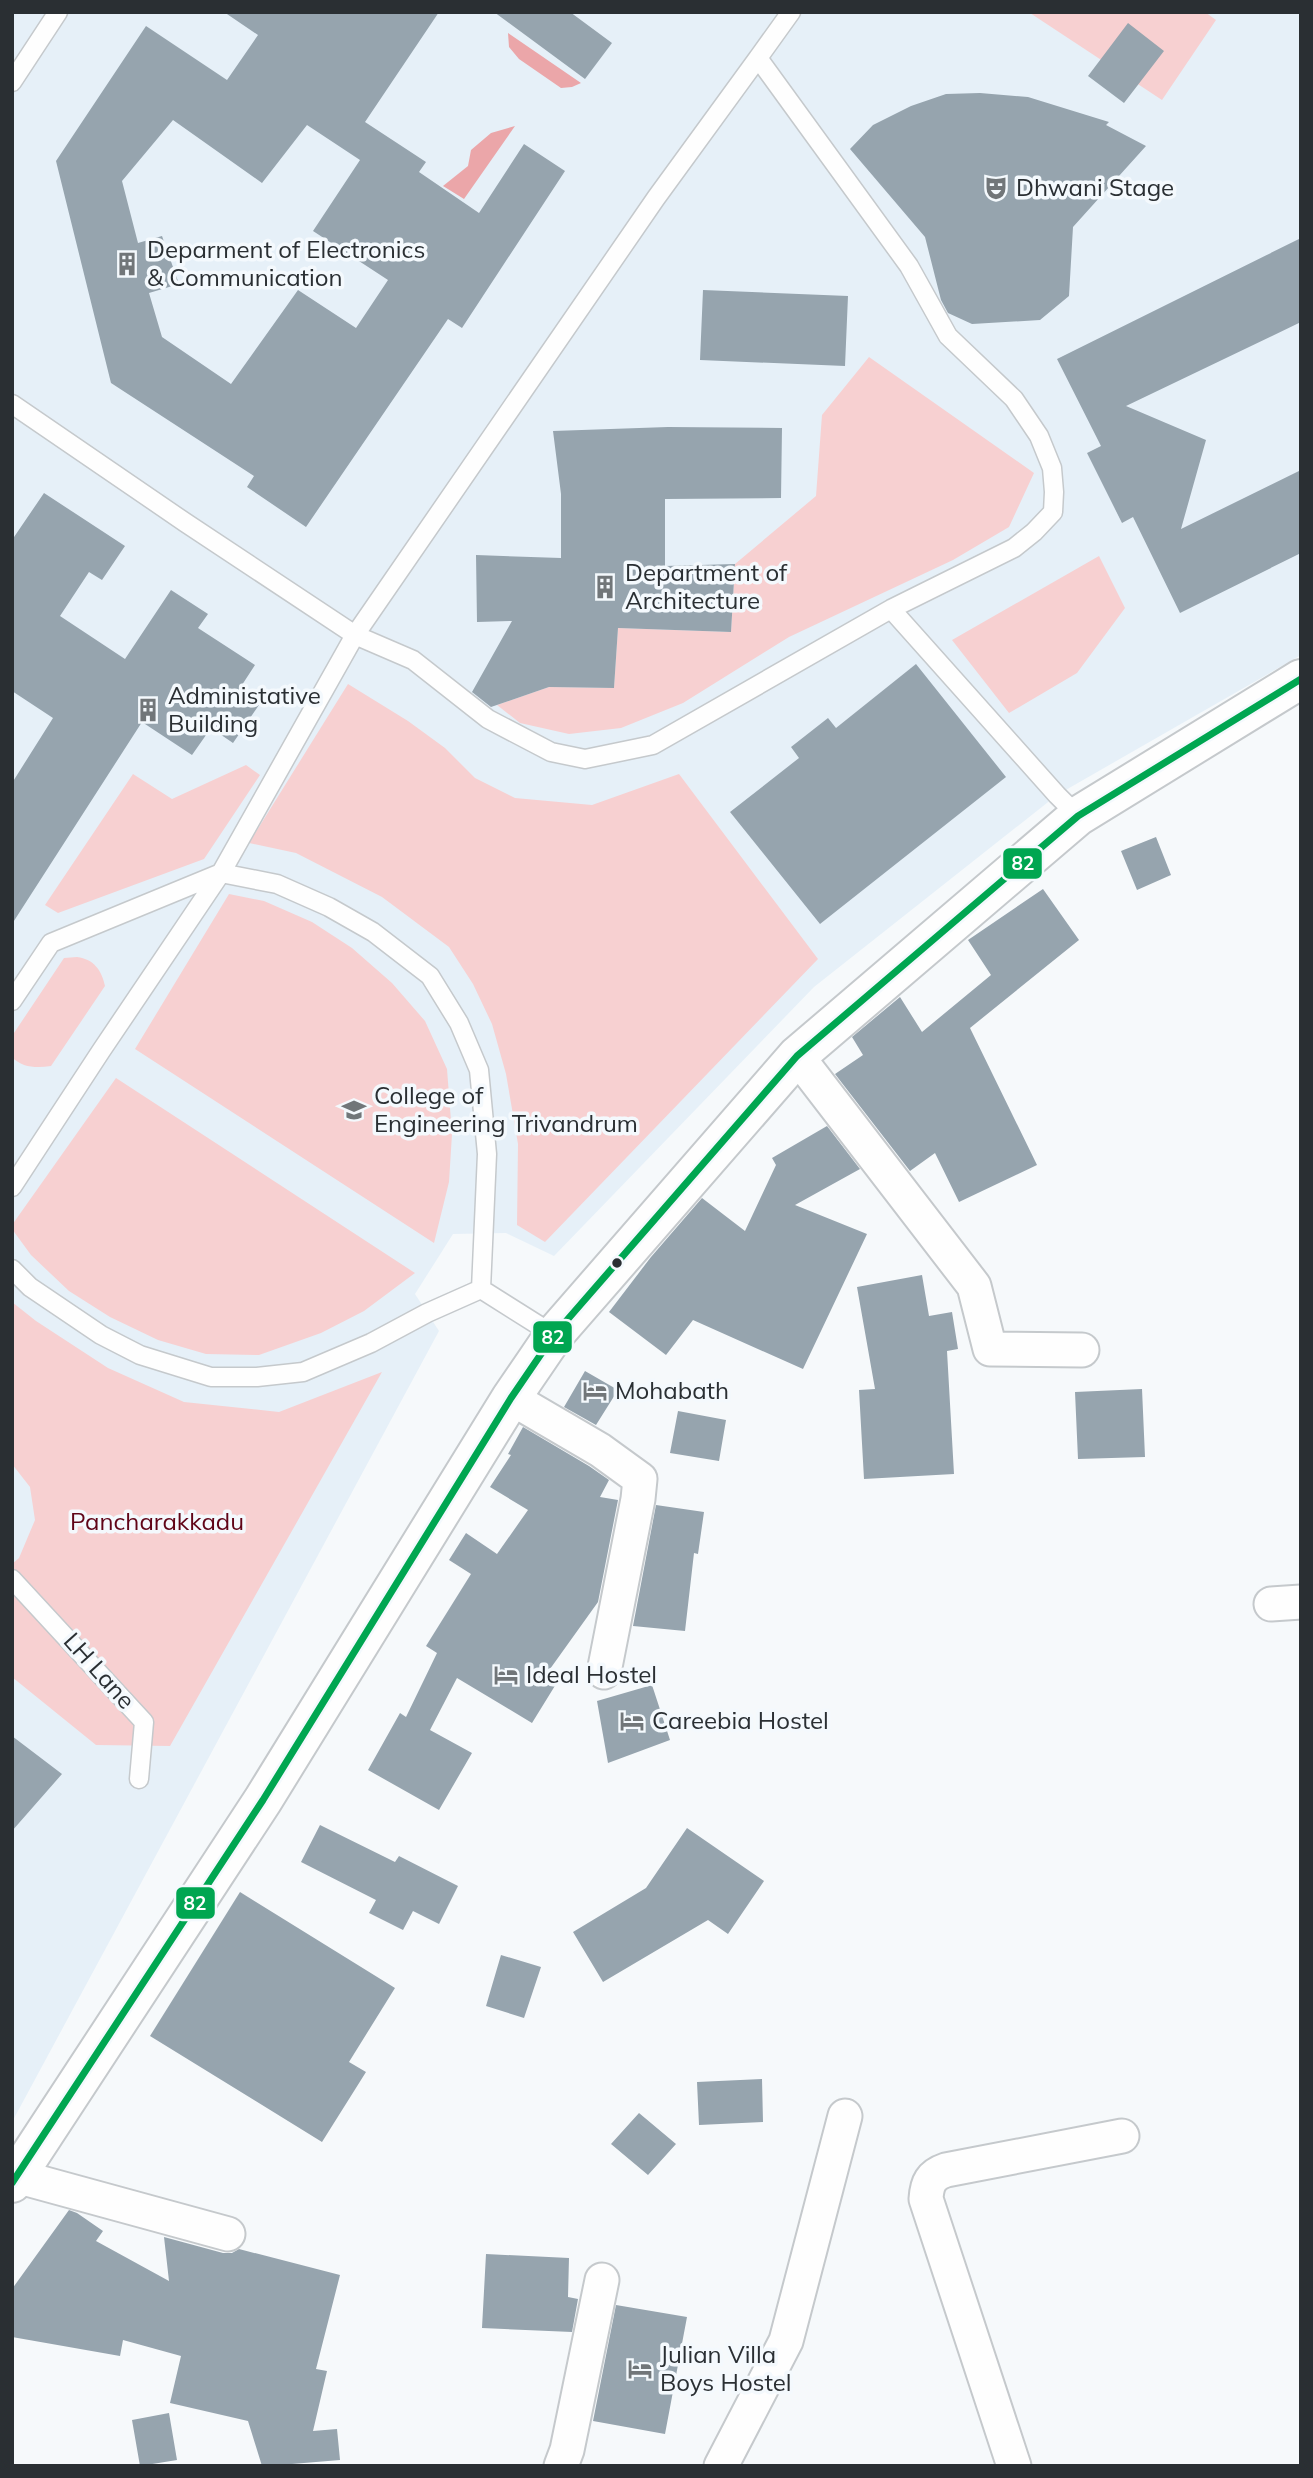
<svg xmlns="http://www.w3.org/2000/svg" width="1313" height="2478" font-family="Mulish,sans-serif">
<rect width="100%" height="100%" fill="#f6f9fb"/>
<path fill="#e6f0f8" d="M12,12H1301V655L1057,795L814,987L554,1256L506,1233L453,1234L415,1294L439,1331L12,2122Z"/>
<path fill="#f7d0d1" d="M1205,12L1216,20L1162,100L1030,13Z
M869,357L1034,473L1009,527L953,560L789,637L683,703L621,728L569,734L520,723L497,705L549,687L614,688L618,628L731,632L735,564L816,496L822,415Z
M1099,556L1125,608L1077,673L1009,713L952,640Z
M348,684L408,721L445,748L475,778L515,798L592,805L679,774L818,959L545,1242L517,1225L518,1144L506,1074L492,1024L473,984L449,947L382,897L296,853L249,843Z
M246,765L260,775L204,859L58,913L45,905L133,774L172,799Z
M229,894L264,901L312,922L352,948L392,983L425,1021L447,1069L452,1134L449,1182L434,1243L135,1049Z
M77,957C94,959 102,971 105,986L51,1066C37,1068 22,1068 12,1057V1036L64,958Z
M116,1078L415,1273L364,1311L321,1333L259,1355L206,1354L158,1340L110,1317L69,1291L31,1255L12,1229V1225Z
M12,1302L36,1321L108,1368L184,1402L279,1412L382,1372L170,1746L96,1745L12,1677V1564L19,1558L35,1520L30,1487L12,1464Z"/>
<path fill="#eba6a9" d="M508,33L581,83L572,87L561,88L519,59L509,47Z
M515,126L464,199L443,186L468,166L471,150L491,133Z"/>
<path fill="#96a4ae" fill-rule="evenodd" d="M224,12H439L365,122L426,162L419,172L479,213L524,144L565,171L462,328L448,319L306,527L247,487L254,476L111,383L56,161L146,26L227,80L258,35ZM173,120L262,183L307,125L360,160L313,231L388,280L356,328L298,290L231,384L162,337L149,293L179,284L162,236L138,243L122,181Z
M494,12H570L612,43L585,79Z
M1128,23L1164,51L1124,103L1088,76Z
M980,93L1028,97L1109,122L1106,125L1146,146L1073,227L1069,296L1040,320L972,324L948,313L941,300L925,237L850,149L873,125L911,106L946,94Z
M1301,238V322L1126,406L1206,440L1181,529L1301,470V553L1180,613L1133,517L1122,523L1087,453L1101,446L1057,359Z
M703,290L848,296L845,366L700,360Z
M668,427L782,428L781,498L665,499V566L735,564L731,632L618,628L614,688L549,687L491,707L472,692L512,621L477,622L476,555L561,558V494L553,431Z
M44,493L125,546L102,580L89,572L60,616L125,659L171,590L208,614L198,628L255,665L240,688L261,702L233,743L211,728L192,755L142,722L12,924V783L53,718L12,691V540Z
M916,664L1006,777L820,924L730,812L799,758L791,747L828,718L836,728Z
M1156,837L1171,875L1137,890L1121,851Z
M1043,889L1079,940L970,1028L1037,1165L959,1202L935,1153L910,1171L835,1074L863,1055L852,1037L900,997L922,1032L991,975L968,940Z
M827,1126L860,1169L795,1205L867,1234L803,1369L693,1320L666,1355L609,1312L651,1257L702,1198L745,1231L776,1165L772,1158Z
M922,1275L929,1316L952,1312L958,1349L947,1351L954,1474L864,1479L859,1390L875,1389L857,1287Z
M585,1371L618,1390L596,1425L564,1407Z
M1142,1389L1145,1457L1078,1459L1075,1392Z
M678,1411L726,1420L719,1461L670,1453Z
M523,1427L589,1466L609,1480L600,1497L618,1500L598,1602L550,1669L561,1676L532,1723L457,1678L430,1730L472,1753L439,1810L368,1770L400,1713L406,1717L437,1653L426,1646L471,1574L449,1560L466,1533L497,1554L528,1510L490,1487L511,1455L508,1454Z
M656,1505L704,1512L698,1554L694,1553L685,1631L633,1626Z
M652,1685L670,1740L608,1763L597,1701Z
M12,1736L62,1774L12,1831Z
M320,1825L395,1862L399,1856L458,1886L439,1924L413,1911L403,1930L369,1913L376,1900L301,1862Z
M687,1828L764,1881L728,1934L708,1920L603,1982L573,1932L646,1888Z
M240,1892L395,1988L349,2062L366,2072L322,2142L150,2036Z
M501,1955L541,1967L524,2018L486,2006Z
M762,2079L763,2122L699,2125L697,2082Z
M639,2113L676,2144L648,2175L611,2144Z
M69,2210L77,2213L103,2231L96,2241L169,2281L164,2237L223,2253H232L239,2249L340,2275L316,2369L327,2371L313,2431L337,2429L340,2460L292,2464V2466H262L248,2421L170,2403L181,2356L123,2340L120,2356L12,2337V2289Z
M486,2254L569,2258L568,2297L578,2299L572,2332L482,2328Z
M616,2305L687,2317L665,2434L593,2421Z
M169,2413L177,2460L140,2466L132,2420Z"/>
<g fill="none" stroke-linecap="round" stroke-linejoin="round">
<g stroke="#c5c9cc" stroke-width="21">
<path id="lane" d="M758,58L791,12
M12,82L58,12
M12,404L186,523L355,635L413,660L488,719L551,752L585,759L653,745L891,609L1014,548L1034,532L1053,512L1054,492L1052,468L1039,436L1014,399L948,336L909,266L758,58L656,198L355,635L221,873L101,1051L12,1187
M891,609L1057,795L1078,816
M12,1001L51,943L221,873L277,884L329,907L373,932L430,976L459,1023L479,1070L487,1154L481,1289
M12,1269L30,1287L101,1335L140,1355L211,1377H257L303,1372L371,1343L427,1313L481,1289
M481,1289L554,1335
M12,1579L144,1722L139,1779"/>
</g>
<g stroke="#c5c9cc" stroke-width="37">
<path id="street" d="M797,1056L974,1286L990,1349L1082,1350
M511,1398L600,1450L640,1479L638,1499L604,1672
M1271,1604L1301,1602
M16,2176L228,2234
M561,2466L567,2450L602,2280
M721,2466L786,2341L845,2116
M1014,2466L926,2199C927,2183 931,2175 946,2170L1122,2136"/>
</g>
<g stroke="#c5c9cc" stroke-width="42">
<path id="secondary" d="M12,2183L263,1800L511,1398L554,1335L797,1056L1078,816L1301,679"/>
</g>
<use href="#lane" stroke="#fefefe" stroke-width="18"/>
<use href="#street" stroke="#fefefe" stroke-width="33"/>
<use href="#secondary" stroke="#fefefe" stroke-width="38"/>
<g stroke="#f4f9fd" stroke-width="12">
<path id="bus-1" d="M12,2183L263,1800L511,1398L554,1335L797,1056L1078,816L1301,679"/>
</g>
<use href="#bus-1" stroke="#00a651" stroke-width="7"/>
</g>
<defs>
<g id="theatre-bare" transform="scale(1.89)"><path d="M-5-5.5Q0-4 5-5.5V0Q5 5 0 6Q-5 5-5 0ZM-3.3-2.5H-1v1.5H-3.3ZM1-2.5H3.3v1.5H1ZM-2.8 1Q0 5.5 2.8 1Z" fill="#717679" stroke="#f4f9fd" stroke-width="2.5" paint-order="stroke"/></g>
<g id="building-bare" transform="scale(1.89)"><path d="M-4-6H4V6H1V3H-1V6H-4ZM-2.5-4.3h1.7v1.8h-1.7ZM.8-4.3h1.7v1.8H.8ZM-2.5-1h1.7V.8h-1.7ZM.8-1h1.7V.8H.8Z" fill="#717679" stroke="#f4f9fd" stroke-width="2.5" paint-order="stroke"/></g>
<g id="university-bare" transform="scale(1.89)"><path d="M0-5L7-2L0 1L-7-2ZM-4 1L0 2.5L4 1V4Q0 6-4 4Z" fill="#717679" stroke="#f4f9fd" stroke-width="2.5" paint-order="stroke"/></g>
<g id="hotel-bare" transform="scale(1.89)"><path d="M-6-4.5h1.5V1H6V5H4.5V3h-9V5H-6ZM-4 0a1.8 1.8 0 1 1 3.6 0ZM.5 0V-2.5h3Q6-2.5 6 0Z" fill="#717679" stroke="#f4f9fd" stroke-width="2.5" paint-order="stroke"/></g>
</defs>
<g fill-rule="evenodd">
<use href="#theatre-bare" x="996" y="188"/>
<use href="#building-bare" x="127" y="264"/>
<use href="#building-bare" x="605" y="587"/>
<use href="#building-bare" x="148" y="710"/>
<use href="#university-bare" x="354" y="1110"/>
<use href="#hotel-bare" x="595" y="1391"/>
<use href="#hotel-bare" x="506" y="1675"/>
<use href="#hotel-bare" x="632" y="1721"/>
<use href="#hotel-bare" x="640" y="2369"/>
</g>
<circle fill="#2a2f33" stroke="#f4f9fd" stroke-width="2.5" cx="617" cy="1263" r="6"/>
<g text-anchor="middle" stroke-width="7" stroke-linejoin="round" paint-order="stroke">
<g font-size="24" fill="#2a2f33" stroke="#f4f9fd" text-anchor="start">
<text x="1016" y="196">Dhwani Stage</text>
<text x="147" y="258">Deparment of Electronics<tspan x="147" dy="28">&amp; Communication</tspan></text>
<text x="625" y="581">Department of<tspan x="625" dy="28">Architecture</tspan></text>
<text x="168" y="704">Administative<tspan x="168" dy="28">Building</tspan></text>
<text x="374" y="1104">College of<tspan x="374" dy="28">Engineering Trivandrum</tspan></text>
<text x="615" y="1399">Mohabath</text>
<text x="526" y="1683">Ideal Hostel</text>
<text x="652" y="1729">Careebia Hostel</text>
<text x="660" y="2363">Julian Villa<tspan x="660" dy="28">Boys Hostel</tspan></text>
</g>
<g font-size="24" fill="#600417" stroke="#f4f9fd">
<text x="157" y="1530">Pancharakkadu</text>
</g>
<g font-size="24" fill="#2a2f33" stroke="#f4f9fd">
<text transform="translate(99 1671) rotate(48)" y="8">LH Lane</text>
</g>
</g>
<g stroke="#f4f9fd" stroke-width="2.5">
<rect x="1002" y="847" width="41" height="33" rx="7" fill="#00a651"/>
<rect x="532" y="1320" width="41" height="34" rx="7" fill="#00a651"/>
<rect x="175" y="1886" width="41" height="34" rx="7" fill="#00a651"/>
</g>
<g font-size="19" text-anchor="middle" font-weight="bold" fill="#fff">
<text x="1023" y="870">82</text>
<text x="553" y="1344">82</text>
<text x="195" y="1910">82</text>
</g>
<rect width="1313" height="2478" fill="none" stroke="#2a2f33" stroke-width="28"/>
</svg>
